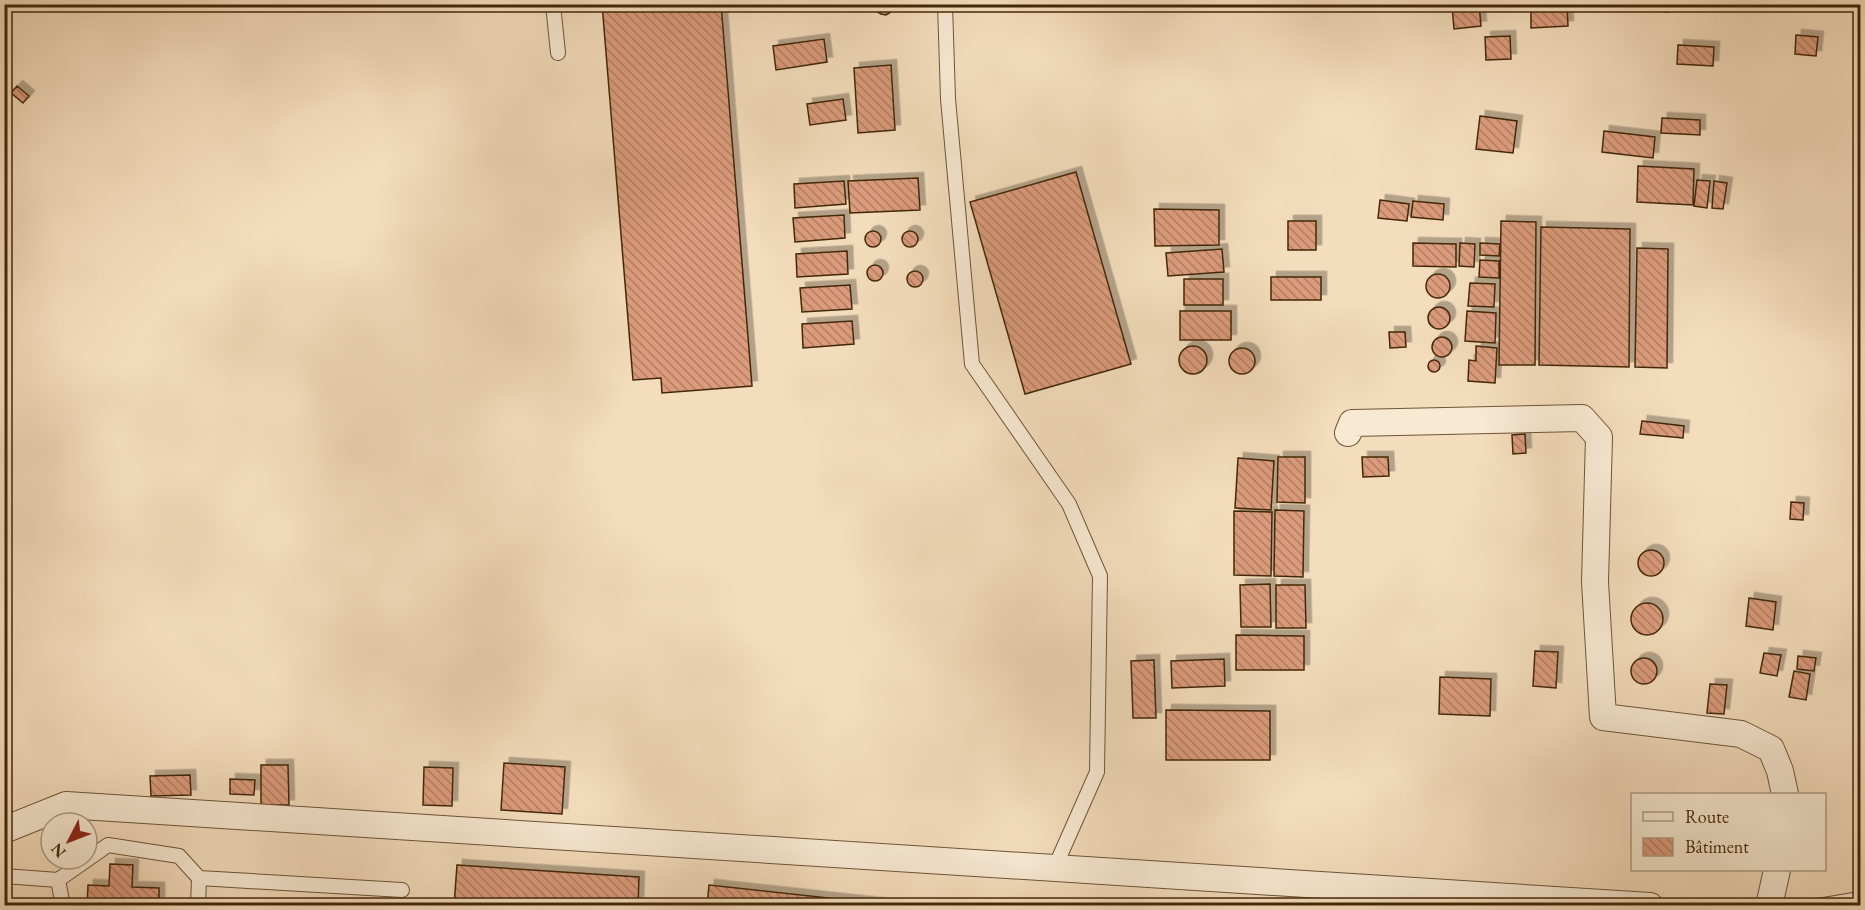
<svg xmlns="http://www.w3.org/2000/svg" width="1865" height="910" font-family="'EB Garamond',serif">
<defs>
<pattern id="building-back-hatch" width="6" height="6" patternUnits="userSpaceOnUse" patternTransform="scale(1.5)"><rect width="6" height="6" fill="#db9b7b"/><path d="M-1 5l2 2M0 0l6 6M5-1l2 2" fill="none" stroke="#b37e63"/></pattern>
<filter id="shadow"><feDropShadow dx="5.5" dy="-5.5" stdDeviation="0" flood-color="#0004"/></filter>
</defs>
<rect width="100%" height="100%" fill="#f4ddbc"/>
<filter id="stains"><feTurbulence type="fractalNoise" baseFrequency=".00333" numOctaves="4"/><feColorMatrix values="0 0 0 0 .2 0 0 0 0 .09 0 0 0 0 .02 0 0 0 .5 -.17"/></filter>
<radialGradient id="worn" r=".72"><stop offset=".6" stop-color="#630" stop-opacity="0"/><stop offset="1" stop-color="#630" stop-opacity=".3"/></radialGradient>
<path fill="url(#building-back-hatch)" stroke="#422809" stroke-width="1.5" filter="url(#shadow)" d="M602,4H721L752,386L662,393L661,378L633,380Z
M893,4L891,12L886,15L881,14L876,11L874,5Z
M1479,4L1481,26L1454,29L1452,6Z
M1531,4H1567L1568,26L1531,28Z
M1630,4H1668V12L1629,9Z
M1796,35L1818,37L1816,56L1795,54Z
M1510,36L1511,59L1486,60L1485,37Z
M824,39L827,62L776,70L773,46Z
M1678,45L1714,47L1713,66L1677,64Z
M891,65L895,130L858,133L854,68Z
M17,86L29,96L23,103L11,93Z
M843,99L846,120L810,125L807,104Z
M1480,116L1517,121L1513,153L1476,149Z
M1662,118L1700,120V135L1661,133Z
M1604,131L1655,137L1653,158L1602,152Z
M1638,166L1694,169L1693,205L1637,202Z
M1076,172L1131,364L1025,394L970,202Z
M918,178L920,210L850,213L848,181Z
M1697,180L1710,181L1707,208L1694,206Z
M844,181L846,204L795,208L794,184Z
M1714,181L1727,183L1723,209L1712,208Z
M1380,200L1409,204L1407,221L1378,218Z
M1413,201L1444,204L1443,220L1411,217Z
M1154,209L1219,210V245L1155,246Z
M844,215L845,238L795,242L793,218Z
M1288,221H1316V250H1288Z
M1501,221L1536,222L1535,365H1499Z
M1541,227L1630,229L1629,367L1539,365Z
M902 239a8 8 0 1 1 16 0a8 8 0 1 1-16 0Z
M865 239a8 8 0 1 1 16 0a8 8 0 1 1-16 0Z
M1413,243L1456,244V267L1413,266Z
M1460,243L1475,244L1474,267L1459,266Z
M1480,243L1500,244L1499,256L1480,255Z
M1637,248L1668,249L1667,368L1635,367Z
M1222,249L1224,272L1168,276L1166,253Z
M847,251L848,274L797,277L796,254Z
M1480,260L1499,261V278L1479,277Z
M867 273a8 8 0 1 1 16 0a8 8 0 1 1-16 0Z
M907 279a8 8 0 1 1 16 0a8 8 0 1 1-16 0Z
M1426 286a12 12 0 1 1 24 0a12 12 0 1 1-24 0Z
M1271,277H1321V300H1271Z
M1184,279H1223V305H1184Z
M1470,283L1495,284L1494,307L1468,306Z
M850,285L852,309L802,312L800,288Z
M1428 318a11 11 0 1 1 22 0a11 11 0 1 1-22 0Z
M1180,311H1231V340H1180Z
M1467,311L1496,313L1495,343L1465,341Z
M852,321L854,344L803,348L802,324Z
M1389,332H1405L1406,347L1390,348Z
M1432 347a10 10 0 1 1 20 0a10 10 0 1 1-20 0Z
M1179 360a14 14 0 1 1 28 0a14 14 0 1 1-28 0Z
M1476,346L1497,348L1495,383L1468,381L1469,360L1476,361Z
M1229 361a13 13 0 1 1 26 0a13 13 0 1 1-26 0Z
M1428 366a6 6 0 1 1 12 0a6 6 0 1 1-12 0Z
M1642,421L1684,426L1683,438L1640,434Z
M1525,434L1526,453L1513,454L1512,435Z
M1278,457H1305V503L1277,502Z
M1362,457H1388L1389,476L1363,477Z
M1238,458L1274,461L1271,510L1235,508Z
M1791,502L1804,503L1803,520L1790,519Z
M1275,510L1304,511L1303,577L1274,576Z
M1234,511L1272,512L1271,576L1234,575Z
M1638 563a13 13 0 1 1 26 0a13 13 0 1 1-26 0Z
M1270,584L1271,627H1241L1240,585Z
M1276,585H1305L1306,628H1276Z
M1749,598L1776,602L1773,630L1746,626Z
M1631 619a16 16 0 1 1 32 0a16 16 0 1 1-32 0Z
M1236,635L1304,636V670H1236Z
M1535,651L1558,652L1556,688L1533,686Z
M1764,653L1781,655L1777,676L1760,673Z
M1798,656L1816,658L1814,671L1797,669Z
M1631 671a13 13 0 1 1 26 0a13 13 0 1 1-26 0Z
M1224,659L1225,686L1172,688L1171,661Z
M1154,660L1156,718H1133L1131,661Z
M1794,671L1810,674L1806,700L1789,697Z
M1440,677L1491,679L1490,716L1439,714Z
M1710,684L1727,685L1724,714L1707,713Z
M1166,710L1270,711V760H1166Z
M504,763L565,767L562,814L501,810Z
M261,765H288L289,805H261Z
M424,767L453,768L452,806L423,805Z
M190,775L191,795L151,796L150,776Z
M230,779L255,780L254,795L230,794Z
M110,864L133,865L132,887L159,888V906H87L88,885L109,886Z
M457,865L639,877L638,906H454Z
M709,885L902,906H707Z"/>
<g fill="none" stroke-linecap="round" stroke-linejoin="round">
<g stroke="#6e5536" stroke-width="16">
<path id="service" d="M553,4L558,53
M945,4L948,99L972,364L1069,504L1100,576L1097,772L1055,867
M4,876L58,880L63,906
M199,878L402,890
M58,880L108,845L179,856L199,878L198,906
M1818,906L1860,899"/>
</g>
<g stroke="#6e5536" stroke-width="28">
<path id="minor" d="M1348,433L1352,423L1582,418L1599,437L1595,582L1603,717L1741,734L1771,749L1780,771L1785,794
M4,830L66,805L1650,906
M1769,906L1777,870"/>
</g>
<use href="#service" stroke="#f8e9d3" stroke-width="14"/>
<use href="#minor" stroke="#f8e9d3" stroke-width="26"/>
</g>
<rect width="1865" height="910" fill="none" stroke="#f4ddbc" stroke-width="24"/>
<rect x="6" y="6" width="1853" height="898" fill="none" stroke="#422809" stroke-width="3"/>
<rect x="12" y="12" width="1841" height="886" fill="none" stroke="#422809" stroke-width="1.5"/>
<rect x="1631" y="793" width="195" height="78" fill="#f8e9d3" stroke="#af9c82" stroke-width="1.5"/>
<rect x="1643" y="812" width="30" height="9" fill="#f8e9d3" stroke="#af9c82" stroke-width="1.5"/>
<text x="1685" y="823" font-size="18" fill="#422809">Route</text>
<rect x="1643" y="838" width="30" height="18" fill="url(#building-back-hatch)" stroke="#af9c82" stroke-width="1.5"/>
<text x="1685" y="853" font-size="18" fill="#422809">Bâtiment</text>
<g transform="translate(69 841) rotate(228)"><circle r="28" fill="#f8e9d3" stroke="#af9c82" stroke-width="1.5"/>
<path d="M0-4.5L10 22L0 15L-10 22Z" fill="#8f2418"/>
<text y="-9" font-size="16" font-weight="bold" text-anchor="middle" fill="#422809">N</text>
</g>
<rect width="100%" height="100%" filter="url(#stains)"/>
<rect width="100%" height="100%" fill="url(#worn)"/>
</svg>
